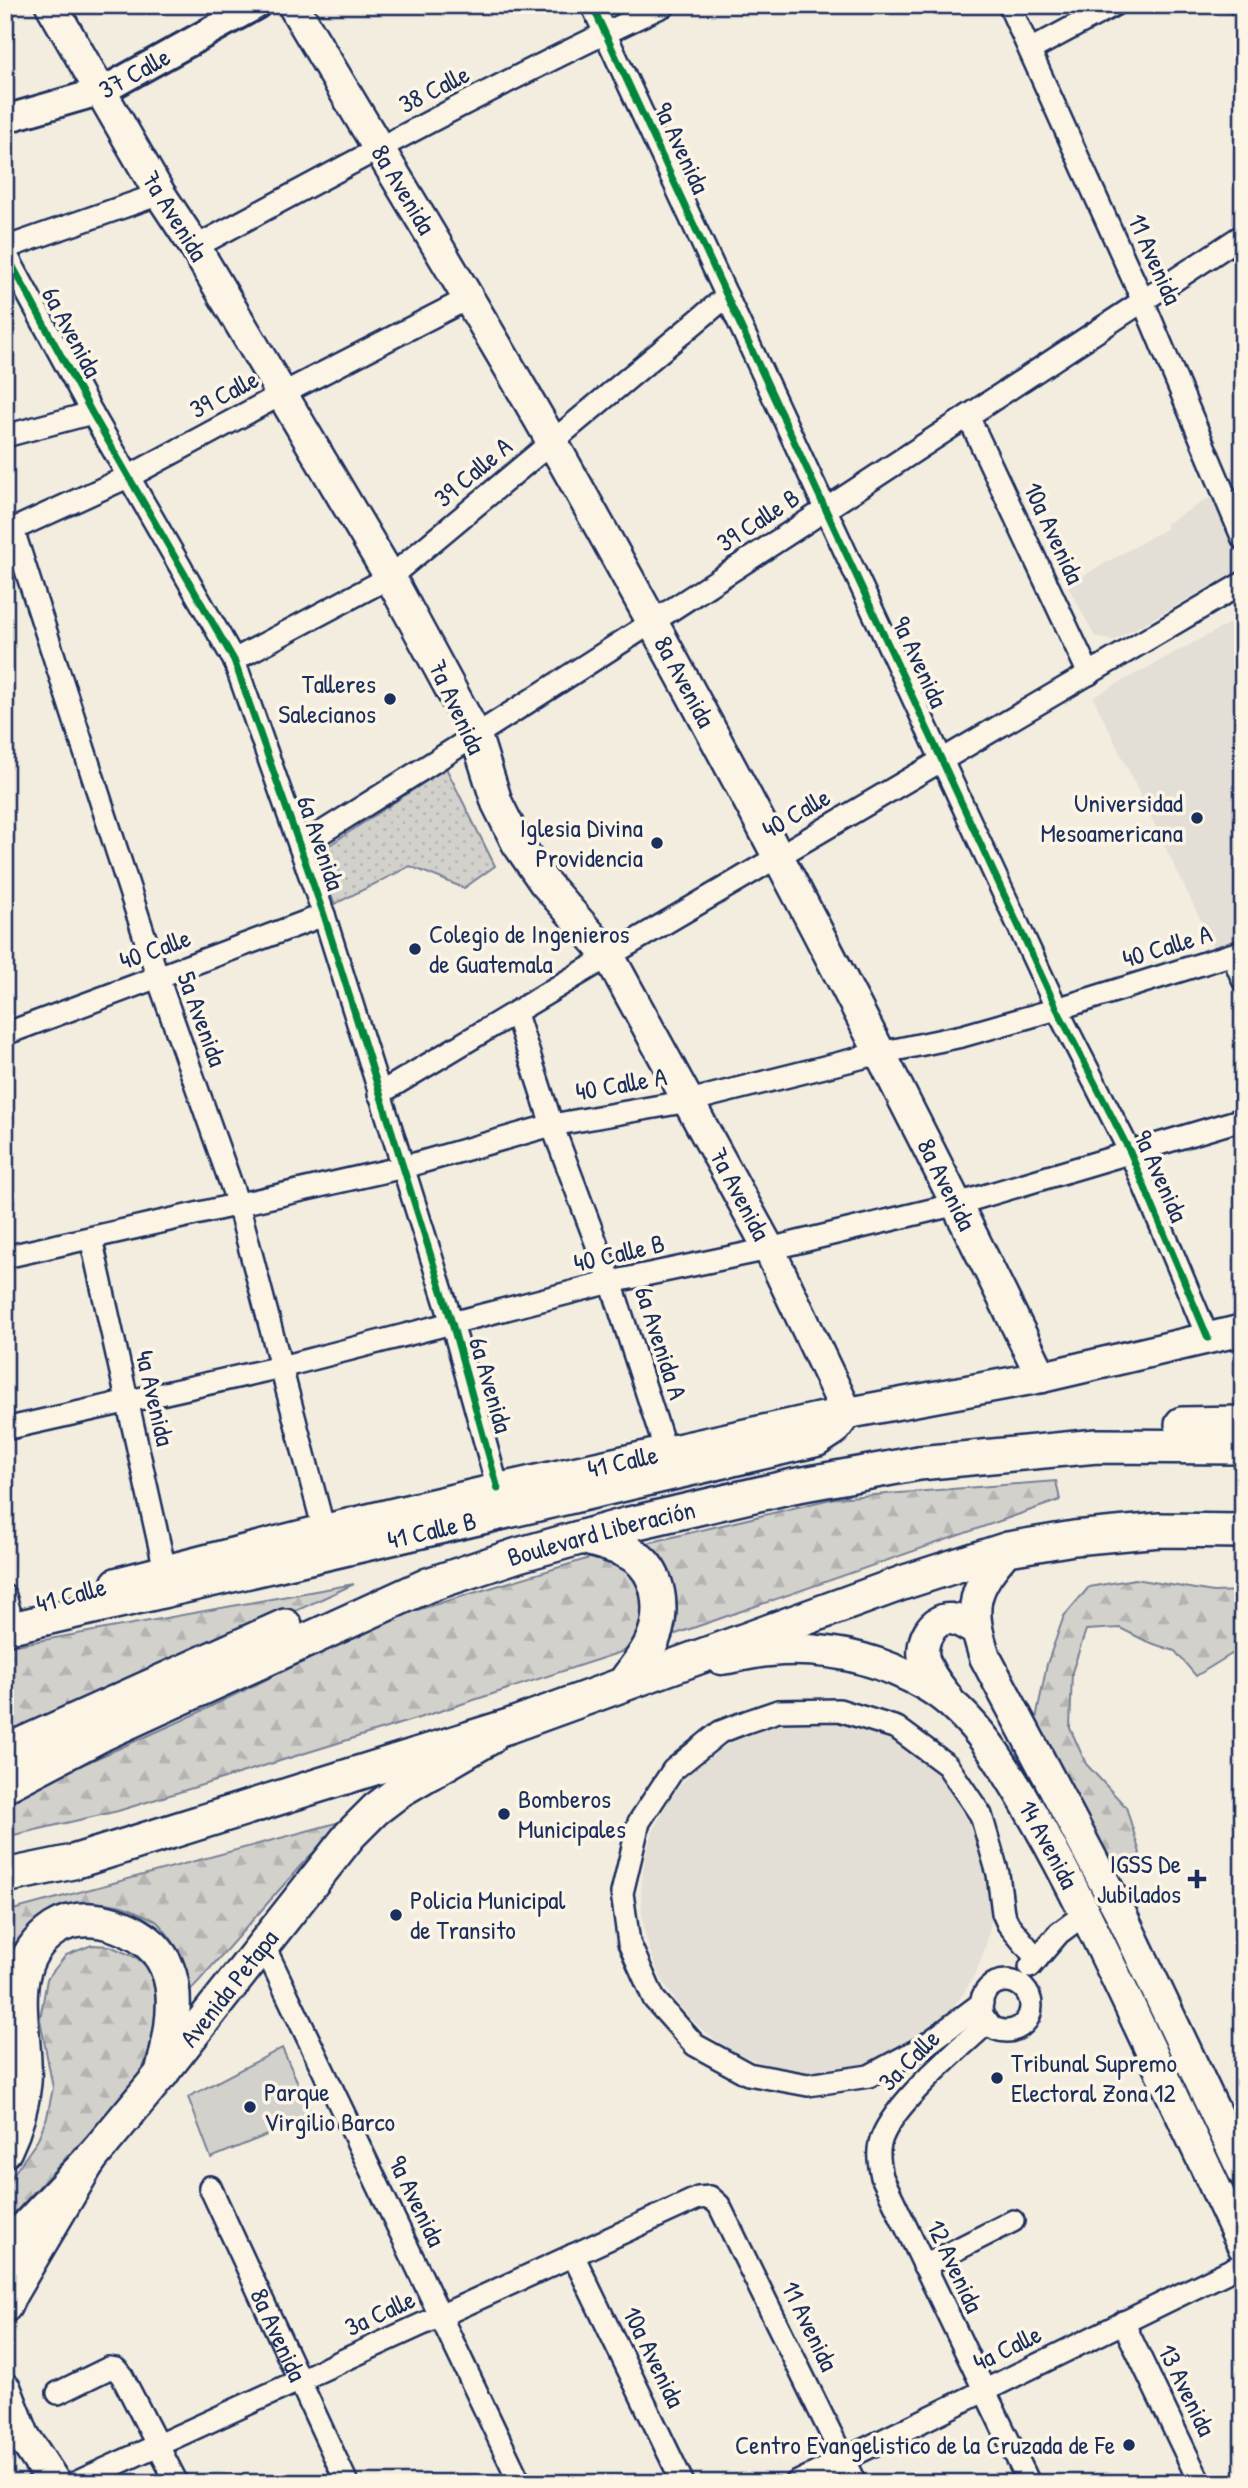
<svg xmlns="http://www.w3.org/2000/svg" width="1248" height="2488" font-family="'Patrick Hand',sans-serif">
<defs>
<pattern id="forest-firs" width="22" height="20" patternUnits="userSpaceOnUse" patternTransform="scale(1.75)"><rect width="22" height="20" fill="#d3d1cc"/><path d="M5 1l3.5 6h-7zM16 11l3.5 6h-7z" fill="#b5b4b2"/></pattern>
<pattern id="park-dots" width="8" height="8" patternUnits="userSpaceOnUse" patternTransform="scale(1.75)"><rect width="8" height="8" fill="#d3d1cc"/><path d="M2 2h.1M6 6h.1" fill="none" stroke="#b5b4b2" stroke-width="1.8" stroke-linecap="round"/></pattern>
</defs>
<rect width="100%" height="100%" fill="#f3ede0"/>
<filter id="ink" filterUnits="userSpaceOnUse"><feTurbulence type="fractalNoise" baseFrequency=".0143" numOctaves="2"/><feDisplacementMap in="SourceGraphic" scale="14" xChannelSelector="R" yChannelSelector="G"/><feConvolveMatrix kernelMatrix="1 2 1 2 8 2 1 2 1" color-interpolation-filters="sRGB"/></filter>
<g filter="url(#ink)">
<path fill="#e3dfd6" d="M1218,493L1243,546V568L1113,641L1095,636L1067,585L1167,528L1165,524Z
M1243,616V938L1215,950L1093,697Z
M641 1896a176 176 0 1 1 352 0a176 176 0 1 1-352 0Z"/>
<path fill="#d3d1cc" stroke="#778095" stroke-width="2" d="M282,2048L313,2116L211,2158L188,2097Z"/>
<path fill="url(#forest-firs)" stroke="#778095" stroke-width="2" d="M1056,1481L1060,1500L670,1636L422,1717L118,1811L5,1837V1799L183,1720L397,1616L610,1552L835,1498Z
M1135,1579L1213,1592L1243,1591V1647L1196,1676L1175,1651L1148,1642L1120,1628L1086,1630L1072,1672L1070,1728L1086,1764L1126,1807L1140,1853L1129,1871L1108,1872L1054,1773L1036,1719L1047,1664L1064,1616L1089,1587Z
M354,1584L5,1745V1647Z
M344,1821L303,1863L191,1990C188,1980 186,1969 183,1959C178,1948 166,1931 158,1923C153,1918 145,1916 139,1913C88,1887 40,1915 5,1954V1912Z
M92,1945L110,1946L137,1958L146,1966L159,1987V2021L142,2070L98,2124L5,2223V2186L37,2141L47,2117L53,2088L40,2019L47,1979L66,1955Z"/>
<path fill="url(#park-dots)" stroke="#778095" stroke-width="2" d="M446,768L495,866L464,888L410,866L335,904L313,856Z"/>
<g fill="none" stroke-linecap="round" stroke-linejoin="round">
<g stroke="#1b2f5e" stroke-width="26">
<g id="minor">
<path d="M592,5L1057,1009L1130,1152L1208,1338"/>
<path d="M1009,5L1143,301L1243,539"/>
<path d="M1240,5L1243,10"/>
<path d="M1030,50L1114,5"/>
<path d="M195,247C350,164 505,79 665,5"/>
<path d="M5,248L160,194"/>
<path d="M5,252L92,413L234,660L324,915L452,1323L498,1489"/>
<path d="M968,416L1089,674"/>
<path d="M5,436L92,413"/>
<path d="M13,530L158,978L238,1204L324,1530"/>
<path d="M5,533L130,476L282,394L467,299"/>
<path d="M234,660L390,577L727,296"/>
<path d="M300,846C618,648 930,441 1243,235"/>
<path d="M1233,956L1243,980"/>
<path d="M516,1014L552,1125L611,1282L666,1452"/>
<path d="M5,1034L324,915"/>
<path d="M379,1094L609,956L1243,583"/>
<path d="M91,1238L165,1570"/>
<path d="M5,1257L404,1167L552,1125L689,1101L880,1053L962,1036L1057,1009L1243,951"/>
<path d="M5,1429L281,1367L611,1282L769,1249L957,1204L1243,1119"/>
<path d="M5,1596L9,1610"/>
<path d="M263,1944L520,2483"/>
<path d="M1030,1967L1059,1933L1086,1913"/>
<circle cx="1006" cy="2006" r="25"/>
<path d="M982,2003L923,2047L869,2076L808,2085L748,2074L695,2045L654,1999L629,1943L622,1893L639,1822L673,1770L720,1732L746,1722L778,1711L839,1710L897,1728L947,1765L981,1815L998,1874L1003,1913L1008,1924L1037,1959"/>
<path d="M988,2022C959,2049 888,2108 880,2144C877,2155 880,2166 882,2177L1029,2483"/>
<path id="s1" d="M210,2187L347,2483"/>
<path d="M573,2255L683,2483"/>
<path d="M924,2266L1013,2221"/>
<path d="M1123,2322L1200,2483"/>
<path d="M58,2393L109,2368L116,2369L122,2376L177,2483"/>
<path d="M75,2483L698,2198L710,2197L719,2205L855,2483"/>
<path d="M796,2483L1243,2264"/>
</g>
</g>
<g stroke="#1b2f5e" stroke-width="32">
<g id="tertiary">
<path id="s2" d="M5,119L102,91L257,5"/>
</g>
</g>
<g stroke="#1b2f5e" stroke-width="35">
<g id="secondary">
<path id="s3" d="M293,5C380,152 470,297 554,445C726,750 888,1062 1042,1377"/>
<path d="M1008,1549C972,1589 968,1606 985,1657L1120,1912L1243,2171"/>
<path id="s4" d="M117,1583L324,1530L498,1489L816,1419L1042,1377L1243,1330"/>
<path id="s5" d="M5,1629L817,1441L834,1430L847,1413L769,1249L609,956L544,882L517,843L497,803L476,736L390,577L195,247L160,194L51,5"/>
<path id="s6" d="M721,1659C737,1657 753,1652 769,1651C824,1646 878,1658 927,1686C976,1715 1008,1772 1036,1821C1072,1884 1103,1950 1134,2015C1170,2092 1206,2169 1243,2246"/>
<path d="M947,1697C938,1685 928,1674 924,1659C920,1642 932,1617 951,1619C961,1620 968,1626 976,1631"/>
</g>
</g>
<g stroke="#1b2f5e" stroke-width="37">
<g id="primary">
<path id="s7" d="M5,2306L11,2293L89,2161L162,2073L350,1835L376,1809L401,1790L490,1738"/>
<path d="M5,2390L23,2436L54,2483"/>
</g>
</g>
<g stroke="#1b2f5e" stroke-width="38">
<g id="trunk">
<path d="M1182,1424L1243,1423"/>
<path d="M583,1537C602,1543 629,1548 643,1563C661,1582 663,1615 653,1639C647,1655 633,1670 624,1684"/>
<path d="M5,1752L285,1626"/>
<path id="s8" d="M5,1785L104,1733L428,1585L518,1555L629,1524L793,1486L919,1463L1097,1446L1243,1447"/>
<path d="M5,1876L73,1862L509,1726L905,1582L1008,1549L1074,1538L1160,1530L1243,1531"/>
<path d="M5,2150C15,2129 22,2106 24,2083C28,2031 0,1965 54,1929C73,1917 95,1918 116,1925C189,1950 177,2013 162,2073"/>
<path d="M5,2250L89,2161"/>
</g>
</g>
<use href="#minor" stroke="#fcf5e5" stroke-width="21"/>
<use href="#tertiary" stroke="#fcf5e5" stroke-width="26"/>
<use href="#secondary" stroke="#fcf5e5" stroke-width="30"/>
<use href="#primary" stroke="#fcf5e5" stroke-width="32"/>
<use href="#trunk" stroke="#fcf5e5" stroke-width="33"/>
<g stroke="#fcf5e5" stroke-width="11">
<path id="cycleway" d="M592,5L1057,1009L1130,1152L1208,1338
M5,252L92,413L234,660L324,915L452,1323L498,1489"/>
</g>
<use href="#cycleway" stroke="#00873e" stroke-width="7"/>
</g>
</g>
<g fill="#1b2f5e" stroke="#fcf5e5" stroke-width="2.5">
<circle cx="390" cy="699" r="7"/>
<circle cx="1197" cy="818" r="7"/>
<circle cx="657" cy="843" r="7"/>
<circle cx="415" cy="949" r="7"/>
<circle cx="504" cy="1814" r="7"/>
<path d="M1193.5 1868.5h7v7h7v7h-7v7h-7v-7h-7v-7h7z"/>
<circle cx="396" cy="1915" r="7"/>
<circle cx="997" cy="2078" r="7"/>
<circle cx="250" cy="2107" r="7"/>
<circle cx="1129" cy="2445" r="7"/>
</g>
<g text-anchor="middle" stroke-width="7" stroke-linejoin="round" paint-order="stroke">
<g font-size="26" fill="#1b2f5e" stroke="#fcf5e5">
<text dy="9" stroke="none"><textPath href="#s2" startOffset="138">37 Calle</textPath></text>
<text transform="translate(434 89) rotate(-27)" y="9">38 Calle</text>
<text transform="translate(682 148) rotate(65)" y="9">9a Avenida</text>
<text dy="9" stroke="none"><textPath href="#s3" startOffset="215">8a Avenida</textPath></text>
<text transform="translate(175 216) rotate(58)" y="9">7a Avenida</text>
<text transform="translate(1155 259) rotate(66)" y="9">11 Avenida</text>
<text transform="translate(72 332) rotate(62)" y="9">6a Avenida</text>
<text transform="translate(224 394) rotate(-28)" y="9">39 Calle</text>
<text transform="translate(473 472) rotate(-40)" y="9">39 Calle A</text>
<text transform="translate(758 520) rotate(-33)" y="9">39 Calle B</text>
<text transform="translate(1054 533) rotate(65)" y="9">10a Avenida</text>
<text transform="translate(920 662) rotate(65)" y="9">9a Avenida</text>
<text dy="9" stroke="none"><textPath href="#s3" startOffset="782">8a Avenida</textPath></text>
<text transform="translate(457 707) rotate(65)" y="9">7a Avenida</text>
<text transform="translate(796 813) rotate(-30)" y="9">40 Calle</text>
<text transform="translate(321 843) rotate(71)" y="9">6a Avenida</text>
<text transform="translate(1167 946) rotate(-17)" y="9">40 Calle A</text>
<text transform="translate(155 949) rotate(-20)" y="9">40 Calle</text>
<text transform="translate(202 1019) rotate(70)" y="9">5a Avenida</text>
<text transform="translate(621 1084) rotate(-10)" y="9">40 Calle A</text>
<text transform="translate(1161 1176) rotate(66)" y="9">9a Avenida</text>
<text dy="9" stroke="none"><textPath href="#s3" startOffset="1349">8a Avenida</textPath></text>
<text transform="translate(740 1194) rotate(62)" y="9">7a Avenida</text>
<text transform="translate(619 1253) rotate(-13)" y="9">40 Calle B</text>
<text transform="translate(661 1343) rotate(72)" y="9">6a Avenida A</text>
<text transform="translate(491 1385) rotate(74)" y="9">6a Avenida</text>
<text transform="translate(155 1398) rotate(77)" y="9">4a Avenida</text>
<text dy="9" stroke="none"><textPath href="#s4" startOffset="520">41 Calle</textPath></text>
<text dy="9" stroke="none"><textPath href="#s5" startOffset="438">41 Calle B</textPath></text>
<text dy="9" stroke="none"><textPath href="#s8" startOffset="649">Boulevard Liberación</textPath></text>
<text transform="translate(71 1595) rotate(-15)" y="9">41 Calle</text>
<text dy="9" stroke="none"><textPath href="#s6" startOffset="415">14 Avenida</textPath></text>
<text dy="9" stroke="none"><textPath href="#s7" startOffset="390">Avenida Petapa</textPath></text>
<text transform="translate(909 2060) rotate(-45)" y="9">3a Calle</text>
<text transform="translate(417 2201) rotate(64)" y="9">9a Avenida</text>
<text transform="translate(955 2266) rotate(65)" y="9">12 Avenida</text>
<text transform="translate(380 2313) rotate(-25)" y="9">3a Calle</text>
<text transform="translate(810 2326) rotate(64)" y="9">11 Avenida</text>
<text dy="9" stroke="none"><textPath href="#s1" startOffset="163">8a Avenida</textPath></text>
<text transform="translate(1007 2348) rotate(-26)" y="9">4a Calle</text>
<text transform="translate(654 2357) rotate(64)" y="9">10a Avenida</text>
<text transform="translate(1187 2390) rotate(64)" y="9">13 Avenida</text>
</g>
<g font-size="26" fill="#1b2f5e" stroke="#fcf5e5" text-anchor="end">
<text x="376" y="693">Talleres<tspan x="376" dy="30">Salecianos</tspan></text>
<text x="1183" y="812">Universidad<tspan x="1183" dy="30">Mesoamericana</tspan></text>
<text x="643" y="837">Iglesia Divina<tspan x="643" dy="30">Providencia</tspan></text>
<text x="429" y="943" text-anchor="start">Colegio de Ingenieros<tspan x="429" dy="30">de Guatemala</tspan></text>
<text x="518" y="1808" text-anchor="start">Bomberos<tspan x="518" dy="30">Municipales</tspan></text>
<text x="1181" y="1873">IGSS De<tspan x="1181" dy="30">Jubilados</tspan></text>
<text x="410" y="1909" text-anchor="start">Policia Municipal<tspan x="410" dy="30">de Transito</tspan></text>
<text x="1011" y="2072" text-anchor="start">Tribunal Supremo<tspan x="1011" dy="30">Electoral Zona 12</tspan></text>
<text x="264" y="2101" text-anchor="start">Parque<tspan x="264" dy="30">Virgilio Barco</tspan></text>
<text x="1115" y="2454">Centro Evangelistico de la Cruzada de Fe</text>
</g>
</g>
<rect width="1248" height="2488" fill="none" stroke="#fcf5e5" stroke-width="28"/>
<rect x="14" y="14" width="1220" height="2460" fill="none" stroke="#1b2f5e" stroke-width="2.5" filter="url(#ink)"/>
</svg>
